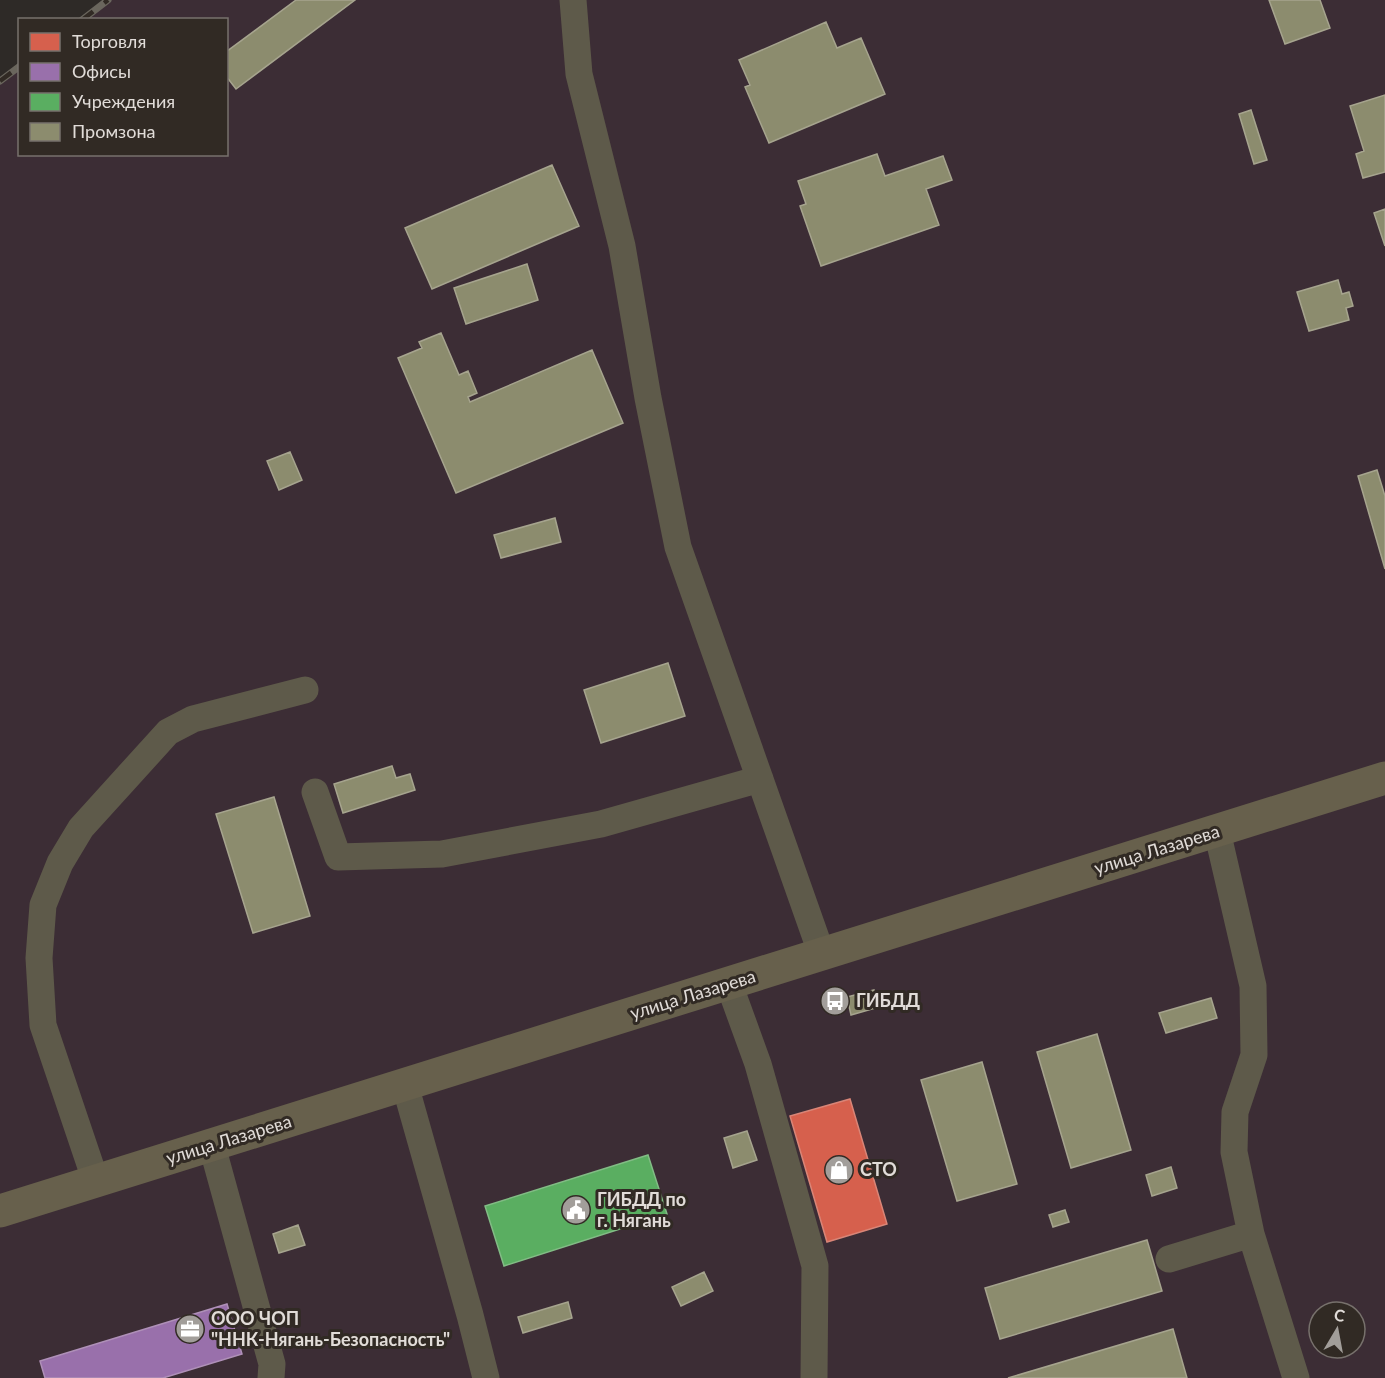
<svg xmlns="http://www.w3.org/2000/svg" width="1385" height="1378" font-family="Lato,sans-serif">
<rect width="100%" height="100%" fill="#2e2a27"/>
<path fill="#3c2d35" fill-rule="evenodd" d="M111,0H1385V1378H0V80L19,66L20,154H226V20L84,19ZM1319,1312H1355V1348H1319Z"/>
<path fill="#d6604d" stroke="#d98577" stroke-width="1.5" d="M850,1099L887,1224L827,1242L790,1116Z"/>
<path fill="#9970ab" stroke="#af90b8" stroke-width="1.5" d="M227,1304L242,1354L163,1378H45L40,1361Z"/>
<path fill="#5aae61" stroke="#82bc85" stroke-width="1.5" d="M648,1155L667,1214L504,1266L485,1206Z"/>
<path fill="#8c8c6e" stroke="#a6a48e" stroke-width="1.5" d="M296,0H355L236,89L226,76V52Z
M1269,0H1320L1330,28L1285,44Z
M826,22L837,48L861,38L885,94L769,143L745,87L750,85L739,60Z
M1385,95V172L1363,178L1356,154L1364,151L1350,106Z
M1251,110L1267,160L1254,164L1239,114Z
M877,154L885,176L943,156L952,180L926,189L939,225L821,266L800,206L806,204L798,181Z
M552,165L579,226L432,289L405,228Z
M1385,209V246L1374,213Z
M527,264L538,300L466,324L454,288Z
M1338,280L1342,294L1349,292L1353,306L1346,308L1349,320L1309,331L1297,292Z
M441,333L459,375L468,371L477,393L468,397L470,402L592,350L623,423L456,493L398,358L422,348L419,342Z
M290,452L302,480L279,490L267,461Z
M1377,470L1385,496V569L1358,476Z
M555,518L561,542L501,558L494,535Z
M668,663L685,716L601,743L584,690Z
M392,766L396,778L410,774L415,790L343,813L334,784Z
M274,797L310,916L253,933L216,814Z
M874,990L879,1007L851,1015L847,997Z
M1211,998L1217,1018L1166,1033L1159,1013Z
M1097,1034L1131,1150L1071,1168L1037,1052Z
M982,1062L1017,1184L957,1201L921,1080Z
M747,1131L757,1160L733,1168L724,1138Z
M1171,1167L1177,1188L1152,1196L1146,1175Z
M1065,1210L1069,1222L1053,1227L1049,1215Z
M298,1225L305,1245L279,1253L273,1234Z
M1147,1240L1162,1291L1000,1339L985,1288Z
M704,1272L713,1291L681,1306L672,1287Z
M568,1302L572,1318L523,1333L518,1317Z
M1173,1329L1187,1378H1008Z"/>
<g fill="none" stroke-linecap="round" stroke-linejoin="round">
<path stroke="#5e5a4a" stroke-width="27" d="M573,0L579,74L622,246L648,398L678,547L822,955
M315,792L338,857L442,854L601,824L760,779
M1217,831L1253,986L1254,1055L1235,1112L1234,1152L1251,1234L1296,1378
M729,984L758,1064L815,1266L814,1378
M405,1085L470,1315L486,1378
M212,1146L272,1364L271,1378
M96,1182L43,1025L39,958L43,905L60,863L81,828L168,732L193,719L305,690
M1169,1259L1251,1234"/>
<path stroke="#67604c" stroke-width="33" d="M0,1211L1385,778"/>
<g stroke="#6a665d" stroke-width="7">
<path id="rail" d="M82,20L108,0
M0,81L20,66"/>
</g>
<use href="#rail" stroke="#312a24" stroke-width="4.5" stroke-dasharray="14" stroke-linecap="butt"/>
</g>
<defs>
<g id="bus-disc" transform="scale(1.5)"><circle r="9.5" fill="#a29e9a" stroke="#312a24"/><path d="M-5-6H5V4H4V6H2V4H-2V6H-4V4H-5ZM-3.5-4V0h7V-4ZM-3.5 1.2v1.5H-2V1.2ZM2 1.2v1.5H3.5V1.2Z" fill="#fff"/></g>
<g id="shop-disc" transform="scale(1.5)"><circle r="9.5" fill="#a29e9a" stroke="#312a24"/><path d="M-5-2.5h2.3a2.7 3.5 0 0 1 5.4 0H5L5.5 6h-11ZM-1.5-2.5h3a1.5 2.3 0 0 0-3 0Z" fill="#fff"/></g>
<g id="civic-disc" transform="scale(1.5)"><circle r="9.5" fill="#a29e9a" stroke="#312a24"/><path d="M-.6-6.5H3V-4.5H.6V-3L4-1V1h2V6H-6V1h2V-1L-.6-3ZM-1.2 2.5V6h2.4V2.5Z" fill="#fff"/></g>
<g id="office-disc" transform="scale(1.5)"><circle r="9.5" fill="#a29e9a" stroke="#312a24"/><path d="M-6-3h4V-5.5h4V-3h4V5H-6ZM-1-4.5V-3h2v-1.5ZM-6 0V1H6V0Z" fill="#fff"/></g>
</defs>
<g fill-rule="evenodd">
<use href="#bus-disc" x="835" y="1001"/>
<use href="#shop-disc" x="839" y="1170"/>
<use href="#civic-disc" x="576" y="1210"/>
<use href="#office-disc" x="190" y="1329"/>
</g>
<g text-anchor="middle" stroke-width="6" stroke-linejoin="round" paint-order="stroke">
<g font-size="18" fill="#e1dcd8" stroke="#312a24">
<text transform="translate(1157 850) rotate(-17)" y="6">улица Лазарева</text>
<text transform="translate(693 995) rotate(-17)" y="6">улица Лазарева</text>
<text transform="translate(229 1140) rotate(-17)" y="6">улица Лазарева</text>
</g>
<g font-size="18" font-weight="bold" fill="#e1dcd8" stroke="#312a24" text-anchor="start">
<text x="856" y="1007">ГИБДД</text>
<text x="860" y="1176">СТО</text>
<text x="597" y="1206">ГИБДД по<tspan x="597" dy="21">г. Нягань</tspan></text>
<text x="211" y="1325">ООО ЧОП<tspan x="211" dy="21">"ННК-Нягань-Безопасность"</tspan></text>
</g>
</g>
<rect x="18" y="18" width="210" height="138" fill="#312a24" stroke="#77716c" stroke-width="1.5"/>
<rect x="30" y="33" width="30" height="18" fill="#d6604d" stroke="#77716c" stroke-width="1.5"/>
<text x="72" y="48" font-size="18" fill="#e1dcd8">Торговля</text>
<rect x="30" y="63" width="30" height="18" fill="#9970ab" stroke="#77716c" stroke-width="1.5"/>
<text x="72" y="78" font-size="18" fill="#e1dcd8">Офисы</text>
<rect x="30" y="93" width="30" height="18" fill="#5aae61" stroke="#77716c" stroke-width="1.5"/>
<text x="72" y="108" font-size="18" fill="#e1dcd8">Учреждения</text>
<rect x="30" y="123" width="30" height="18" fill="#8c8c6e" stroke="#77716c" stroke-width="1.5"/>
<text x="72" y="138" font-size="18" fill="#e1dcd8">Промзона</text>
<g transform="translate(1337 1330) rotate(10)"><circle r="28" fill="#312a24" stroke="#77716c" stroke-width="1.5"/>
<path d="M0-4.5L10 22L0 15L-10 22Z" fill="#a29e9a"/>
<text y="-9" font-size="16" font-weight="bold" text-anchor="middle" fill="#e1dcd8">С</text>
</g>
</svg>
